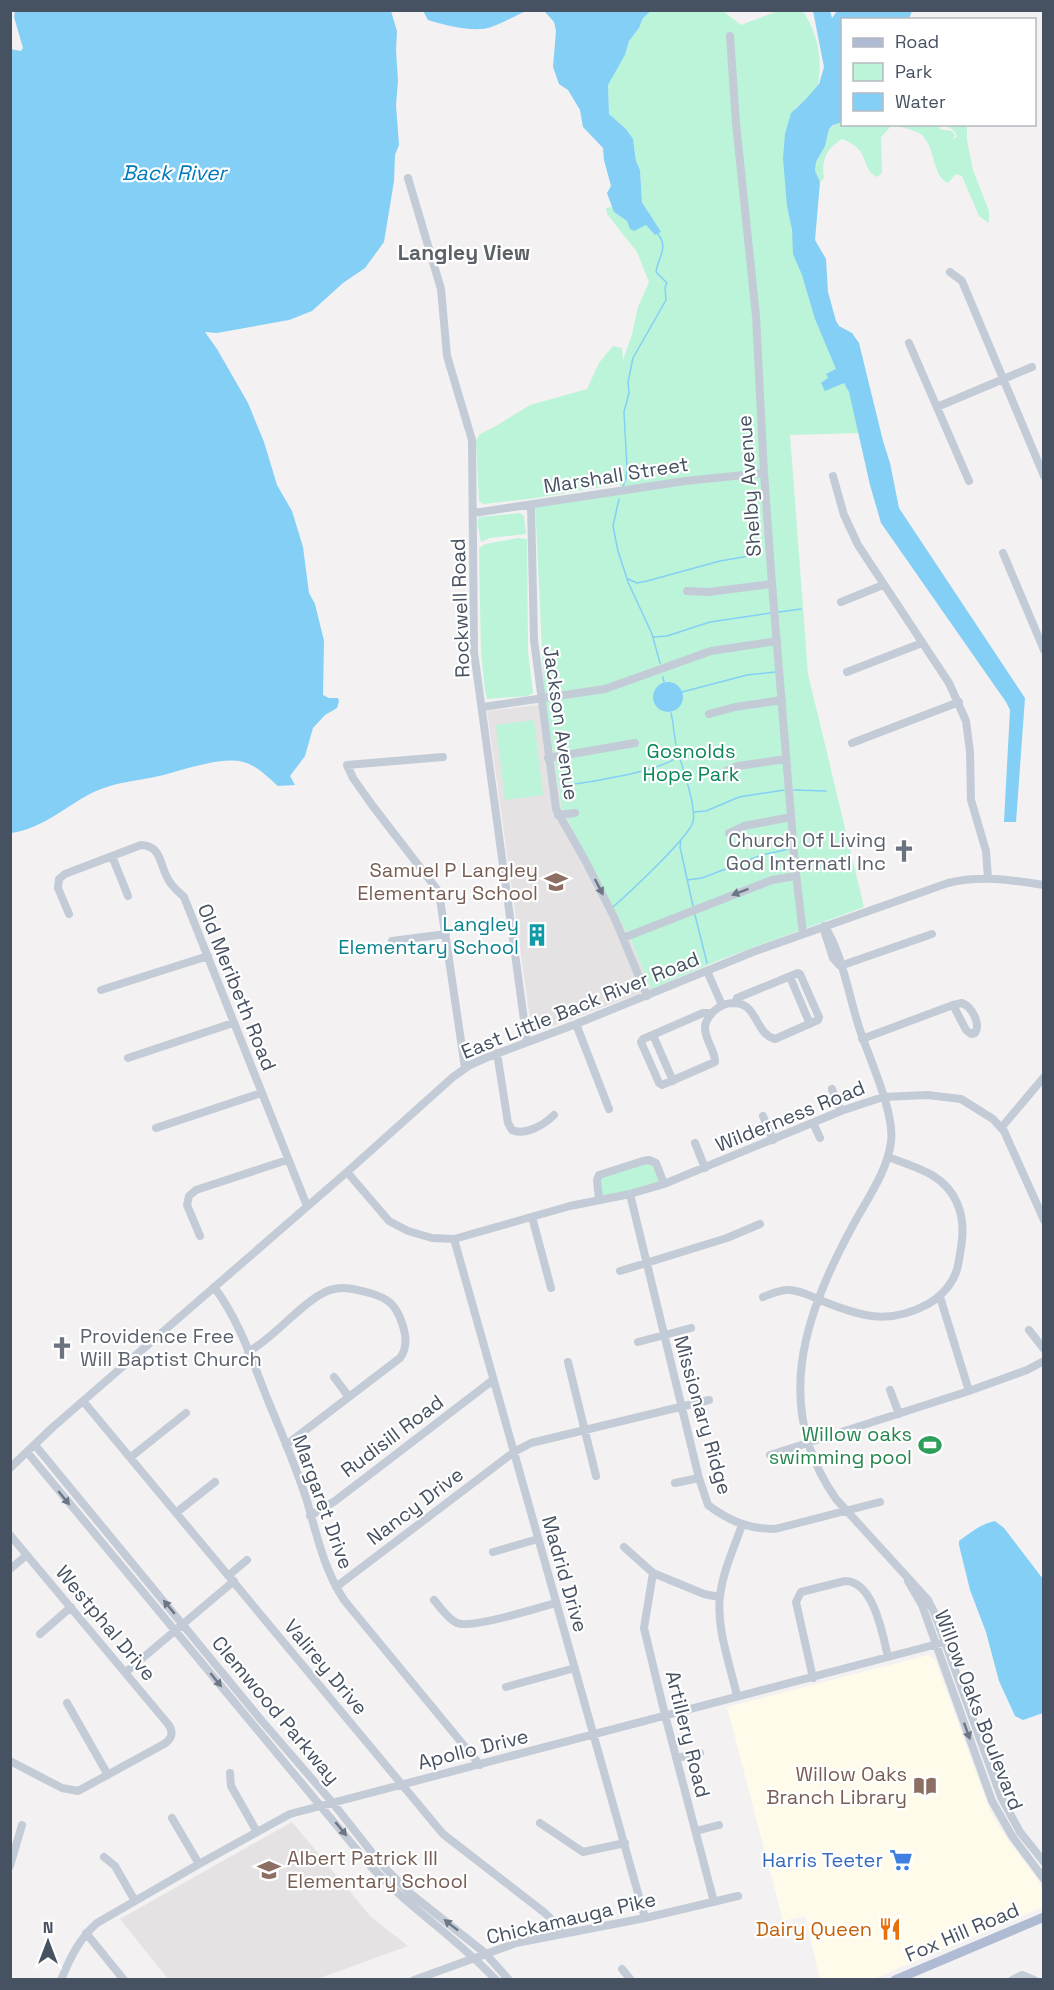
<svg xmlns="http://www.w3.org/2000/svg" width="1054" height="1990" font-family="'Space Grotesk',sans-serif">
<rect width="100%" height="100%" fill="#f3f1f1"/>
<path fill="#fefbea" d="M928,1655L935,1659L990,1811L1006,1837L1038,1880L1043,1891V1907L874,1979H820L805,1916L783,1921L727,1707Z"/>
<path fill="#e4e2e2" d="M545,704L562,809L632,943L651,989L532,1034L487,711Z
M292,1822L371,1917L408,1946L317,1979H168L120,1919Z"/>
<path fill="#bbf4d9" d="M651,11H723L741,25L778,11H803C819,36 823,61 817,91L795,108L792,113L789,188L792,235L849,390L859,433L790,435L808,674L864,907L722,959L651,989L632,943L562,809L544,694L535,500L621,487L620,484L529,499L483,504L479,501L476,441L480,434L496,426L530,405L587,389L599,363L613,346L622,348L623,360L632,334L638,307L649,282L637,252L607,214L606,208L613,207L614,212L627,221L630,229L646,225L655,235L649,213L642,201L640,170L636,161L635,150L626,129L609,114L608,85L625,55L629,41L639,28L643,18Z
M839,122H842V124L892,125L881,137L882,173L877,177C858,166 873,151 842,139C826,149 821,160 824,178L820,182L815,171L816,162L825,146L829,129Z
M895,125H939L940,129C946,132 951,128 955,135L952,140L957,136C954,129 950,128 944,125H967V140L973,170L989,211V223L979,216L962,176L956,174L948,183C932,176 936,149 922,135C916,130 903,128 895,125Z
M520,513L524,516L526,534L490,538L481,542L477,522L479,517Z
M518,538L527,539L528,652L533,693L528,696L487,699L485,691L481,653L479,548L485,544Z
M534,720L543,795L505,800L496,725Z
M649,1160L656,1163L664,1184L599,1199V1175Z"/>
<path fill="#84cff6" d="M391,11L397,31L396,50L398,81L396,105L399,145L395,155L394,181L384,242L365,268L343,283L312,311L289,320L217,333L205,332L217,349L248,403L264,442L277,485L292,511L303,547L309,593L315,604L324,641L323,695L329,698H338L339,701L337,708L325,715L313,728L305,756L290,776L295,785L278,786C270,779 259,768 249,764C227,753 182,771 159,776C137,781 117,782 96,791C68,804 43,829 11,833L10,49L21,51L23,48L14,17L15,11Z
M423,11H526C515,16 503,23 491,27C474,33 444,25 428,20Z
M538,11H651L643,18L639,28L629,41L625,55L608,85L609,114L626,129L633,139L636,161L640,170L642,202L661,232L655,235L646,225L634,231L630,229L627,221L614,212L607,193L611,186L604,160L603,148L583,127L580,110L568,90L559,84L553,67L556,31L554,22L545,12Z
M813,11H830L832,18L837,11H912L909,19L842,20V122L833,125L829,129L825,146L816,162L815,171L820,182L815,240L826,259L828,292L836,321L839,326L852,333L859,343L883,441L890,463L899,508L1025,698L1016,822H1004L1010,710L1006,702L881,523L870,485L849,392L844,383L825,391L821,383L828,378L826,374L836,369L815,319L802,275L793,254L792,230L787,206L783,158L785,134L791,113L806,99L819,84L824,67Z
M653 697a15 15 0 1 1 30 0a15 15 0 1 1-30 0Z
M995,1521L1004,1528L1043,1579V1713L1023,1720L1015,1716L999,1681L986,1632L970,1590L959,1545V1541C971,1532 981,1524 995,1521Z"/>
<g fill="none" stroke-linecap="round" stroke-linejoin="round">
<path stroke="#84cff6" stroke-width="1.5" d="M623,486L626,479L627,468L624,412L629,393L628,382L633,358L666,300L665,287L667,283L656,272C658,257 669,248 658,234
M619,499L613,526L618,551L628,582L652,634L660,663
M628,579L637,583L647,581L720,561L755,555
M779,612L801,609
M654,637L667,636L710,622L771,613
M663,677L664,682
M682,692L747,675L775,672
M561,786C585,783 664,771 678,756
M794,790L826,791
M694,812L706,811L739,797L784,790
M681,840L680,847L693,906
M687,880L702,878L762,855L789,849
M613,907C629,893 688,838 693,822C697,808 682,765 677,750C674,738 674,725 671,713
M695,915L707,963"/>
<path stroke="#c3cbd7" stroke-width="8" d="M730,36L736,123L756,316L764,473L772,584L795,865L803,934
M408,178L441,289L447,356L472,440L474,652L527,1042
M950,272L962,281L1044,476
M909,343L969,481
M937,407L1032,367
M833,476L844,515L858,545L949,683L966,721L970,752L971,800L986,851L988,878
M531,505L534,640L556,809L586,862L615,919L647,996
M474,513L685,481L764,473
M1003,553L1044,650
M687,591L708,592L772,584
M841,602L883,585
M847,672L922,643
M483,707L605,689L711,651L777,641
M709,714L735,707L782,700
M852,743L959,702
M443,757L347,765L353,778L372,805L439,892L465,1068
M548,758L635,743
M726,771L738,766L786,759
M558,815L575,813
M729,833L744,826L791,817
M112,856L128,896
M69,914L58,888L59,879L65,874L141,845C162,846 159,864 168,879C171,886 179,892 184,897L307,1206
M824,926C841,949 849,996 858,1024C868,1057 895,1111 891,1142C887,1173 865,1202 851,1229C803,1317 773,1409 836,1499L928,1600L934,1612L1001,1797L1020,1832L1044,1862
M825,933L833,958L839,965
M623,938L772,880L796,876
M392,941L446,934
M840,966L932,934
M707,971L722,1005
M790,977L810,1024
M101,990L208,956
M712,1013H703L643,1039L641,1042L659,1083L662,1085L715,1062C715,1049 704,1040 705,1026C706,1020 710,1015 714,1011C721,1005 726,1003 735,1003C758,1004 755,1034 775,1039L818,1020L819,1017L800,974L798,973L737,998L735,1003
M576,1024L609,1109
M653,1035L673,1081
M862,1039L953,1005L962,1003C972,1007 981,1024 975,1033L971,1034L966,1030L953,1005
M497,1053L508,1123L512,1130C525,1136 544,1125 554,1115
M128,1058L233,1023
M832,1089L841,1111
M763,1116L773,1140
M813,1123L820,1138
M156,1128L261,1093
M1001,1128L1044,1077
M695,1143L705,1168
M347,1172L389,1221L408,1231L432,1238L454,1239L570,1206L630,1194L664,1184L841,1111L883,1097L927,1095L961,1099L993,1119L1004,1131L1044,1220
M630,1194L699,1478L708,1505C729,1521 749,1529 775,1529L880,1502
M599,1199L597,1180L599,1175L643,1161L649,1160L656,1163L664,1184
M532,1217L551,1288
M200,1236L187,1205L189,1196L196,1190L287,1160
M454,1239L645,1918
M620,1271L727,1238L760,1224
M214,1287C239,1320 252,1360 267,1398C281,1432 296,1466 307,1501C317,1536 324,1569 344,1600L480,1765
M763,1297C771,1294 781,1289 789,1290C800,1290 810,1296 820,1300C859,1316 888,1326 928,1304C942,1296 955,1282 958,1265C962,1245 966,1223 957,1203C945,1174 915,1167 888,1157
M940,1297L969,1391
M1029,1330L1044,1349
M638,1342L691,1328
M248,1352C275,1338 308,1294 334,1289C346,1286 358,1290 370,1293C388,1298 396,1305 402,1323C406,1335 408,1347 400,1358L286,1445
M568,1362L596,1476
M334,1377L349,1397
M890,1390L899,1414
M83,1401L443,1834L545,1913L556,1924L562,1934
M35,1445L262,1721L332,1802L381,1864L411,1894L485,1953L509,1980
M27,1452L367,1862C406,1906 456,1937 496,1980
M770,1455L969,1391L1027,1370L1044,1361
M131,1457L186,1413
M10,1468L53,1427L347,1172L453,1077L470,1065L488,1057L576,1024L753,952L948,883C981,875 1011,880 1044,885
M675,1483L699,1478
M177,1512L215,1482
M310,1516L335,1501L493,1380
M10,1535L168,1724C174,1732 172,1739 164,1744L78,1791L62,1788L10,1761
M624,1547L653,1573L704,1594L719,1597
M493,1552L538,1539
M10,1569L27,1555
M653,1573L644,1628L665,1715L714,1902
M229,1575L247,1560
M908,1581L922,1605L992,1801L1012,1836L1044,1879
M336,1587L514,1452L531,1443L709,1400
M434,1600C441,1608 448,1619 457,1623C471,1629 538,1608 556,1603
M40,1634L71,1607
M126,1672L234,1581
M813,1678L796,1602L801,1592L845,1581C874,1581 883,1636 888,1657
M506,1687L575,1668
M737,1696C730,1664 716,1628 720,1596C723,1571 734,1548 742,1525
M67,1703L108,1775
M676,1758L700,1753
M230,1773L231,1786L257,1832
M172,1818L199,1864
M540,1823L583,1852L625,1843
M696,1831L719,1825
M104,1857L115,1866L135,1901
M10,1866L22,1825
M86,1933L124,1980
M622,1969L631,1980
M61,1980C70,1958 79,1939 97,1923L199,1864L290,1814L945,1642
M414,1980L516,1943L645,1918L738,1896
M1012,1980L1022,1975L1034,1980"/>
<path stroke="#aebbd2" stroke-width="9" d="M895,1980L1044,1917"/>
</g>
<defs><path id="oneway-solid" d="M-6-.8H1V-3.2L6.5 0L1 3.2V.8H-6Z" transform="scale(1.5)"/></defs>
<g fill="#6c7684">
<use href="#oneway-solid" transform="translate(599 887) rotate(63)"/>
<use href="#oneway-solid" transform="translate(740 892) rotate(159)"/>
<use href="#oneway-solid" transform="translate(64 1498) rotate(51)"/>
<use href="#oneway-solid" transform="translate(169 1607) rotate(-130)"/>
<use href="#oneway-solid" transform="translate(216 1680) rotate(51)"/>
<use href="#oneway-solid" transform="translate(967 1731) rotate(70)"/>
<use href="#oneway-solid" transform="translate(341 1829) rotate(51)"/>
<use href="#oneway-solid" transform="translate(451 1925) rotate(-142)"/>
</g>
<defs>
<g id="church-bare" transform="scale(1.8)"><path d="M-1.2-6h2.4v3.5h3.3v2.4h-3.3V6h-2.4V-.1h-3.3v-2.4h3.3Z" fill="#6b7280" stroke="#fff" stroke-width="2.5" paint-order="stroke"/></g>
<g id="school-bare" transform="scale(1.8)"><path d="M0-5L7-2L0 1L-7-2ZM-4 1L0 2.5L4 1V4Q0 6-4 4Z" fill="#8d6e63" stroke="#fff" stroke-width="2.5" paint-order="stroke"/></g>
<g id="building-bare" transform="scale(1.8)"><path d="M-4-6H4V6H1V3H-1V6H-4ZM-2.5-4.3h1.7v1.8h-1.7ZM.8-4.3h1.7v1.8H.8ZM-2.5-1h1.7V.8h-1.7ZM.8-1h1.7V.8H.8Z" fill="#0f9aa8" stroke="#fff" stroke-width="2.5" paint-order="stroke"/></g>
<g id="stadium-bare" transform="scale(1.8)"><path d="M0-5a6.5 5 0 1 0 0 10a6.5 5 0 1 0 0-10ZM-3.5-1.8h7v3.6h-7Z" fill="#2e9e5b" stroke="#fff" stroke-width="2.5" paint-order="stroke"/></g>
<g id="library-bare" transform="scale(1.8)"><path d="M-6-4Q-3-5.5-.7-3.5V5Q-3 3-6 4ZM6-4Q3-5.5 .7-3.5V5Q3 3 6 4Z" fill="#8d6e63" stroke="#fff" stroke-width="2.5" paint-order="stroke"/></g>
<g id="supermarket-bare" transform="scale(1.8)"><path d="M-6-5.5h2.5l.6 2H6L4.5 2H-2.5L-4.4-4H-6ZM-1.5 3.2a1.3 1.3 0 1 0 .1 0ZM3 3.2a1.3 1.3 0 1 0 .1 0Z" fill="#3f7fe0" stroke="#fff" stroke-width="2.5" paint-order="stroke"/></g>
<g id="restaurant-bare" transform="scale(1.8)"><path d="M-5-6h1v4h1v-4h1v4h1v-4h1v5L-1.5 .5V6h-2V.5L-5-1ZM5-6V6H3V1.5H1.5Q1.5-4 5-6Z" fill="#e8710a" stroke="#fff" stroke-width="2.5" paint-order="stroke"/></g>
</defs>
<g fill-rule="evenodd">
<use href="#church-bare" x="904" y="851"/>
<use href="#school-bare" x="556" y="882"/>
<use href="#building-bare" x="537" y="935"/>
<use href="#church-bare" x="62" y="1348"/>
<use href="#stadium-bare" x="930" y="1445"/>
<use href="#library-bare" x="925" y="1786"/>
<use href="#supermarket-bare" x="901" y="1860"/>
<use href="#school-bare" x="269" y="1870"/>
<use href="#restaurant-bare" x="890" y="1929"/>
</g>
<g text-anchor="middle" stroke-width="4.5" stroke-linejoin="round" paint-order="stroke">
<g font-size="20" fill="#465161" stroke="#fff">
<text transform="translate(616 475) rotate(-9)" y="7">Marshall Street</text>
<text transform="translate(749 486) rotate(-94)" y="7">Shelby Avenue</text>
<text transform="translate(460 608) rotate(-92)" y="7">Rockwell Road</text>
<text transform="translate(561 723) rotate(82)" y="7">Jackson Avenue</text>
<text transform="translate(237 987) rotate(68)" y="7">Old Meribeth Road</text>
<text transform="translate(580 1005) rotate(-22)" y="7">East Little Back River Road</text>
<text transform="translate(790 1116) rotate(-22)" y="7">Wilderness Road</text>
<text transform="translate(703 1415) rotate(74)" y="7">Missionary Ridge</text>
<text transform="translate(392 1436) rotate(-37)" y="7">Rudisill Road</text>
<text transform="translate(323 1502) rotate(70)" y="7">Margaret Drive</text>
<text transform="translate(415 1506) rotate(-37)" y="7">Nancy Drive</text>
<text transform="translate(565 1574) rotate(74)" y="7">Madrid Drive</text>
<text transform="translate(106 1623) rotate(50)" y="7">Westphal Drive</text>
<text transform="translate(326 1667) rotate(50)" y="7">Valirey Drive</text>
<text transform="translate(276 1710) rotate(50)" y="7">Clemwood Parkway</text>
<text transform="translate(979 1710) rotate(69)" y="7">Willow Oaks Boulevard</text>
<text transform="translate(688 1734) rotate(76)" y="7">Artillery Road</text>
<text transform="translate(473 1749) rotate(-14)" y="7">Apollo Drive</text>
<text transform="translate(571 1918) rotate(-13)" y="7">Chickamauga Pike</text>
<text transform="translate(962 1932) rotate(-23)" y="7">Fox Hill Road</text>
</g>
<g font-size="20" fill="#0d8659" stroke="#fff">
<text x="691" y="758">Gosnolds<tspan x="691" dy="23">Hope Park</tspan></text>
</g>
<g font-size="20" fill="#5b616d" stroke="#fff" text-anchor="end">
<text x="886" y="847">Church Of Living<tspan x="886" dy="23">God Internatl Inc</tspan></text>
<text x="80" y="1343" text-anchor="start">Providence Free<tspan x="80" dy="23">Will Baptist Church</tspan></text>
</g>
<g font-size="20" fill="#785e54" stroke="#fff" text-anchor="end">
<text x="538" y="877">Samuel P Langley<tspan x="538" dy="23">Elementary School</tspan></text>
<text x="907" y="1781">Willow Oaks<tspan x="907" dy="23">Branch Library</tspan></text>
<text x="287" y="1865" text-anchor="start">Albert Patrick III<tspan x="287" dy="23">Elementary School</tspan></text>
</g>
<g font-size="20" fill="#0d838f" stroke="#fff" text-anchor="end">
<text x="519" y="931">Langley<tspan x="519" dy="23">Elementary School</tspan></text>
</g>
<g font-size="20" fill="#27864d" stroke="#fff" text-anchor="end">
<text x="912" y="1441">Willow oaks<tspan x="912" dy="23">swimming pool</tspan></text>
</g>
<g font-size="20" fill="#366cbe" stroke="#fff" text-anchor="end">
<text x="883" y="1867">Harris Teeter</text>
</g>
<g font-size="20" fill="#c56008" stroke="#fff" text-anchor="end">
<text x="872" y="1936">Dairy Queen</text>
</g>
<g font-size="21" font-style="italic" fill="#007aba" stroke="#fff">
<text x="174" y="180">Back River</text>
</g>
<g font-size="21" font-weight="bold" fill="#5c6067" stroke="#fff">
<text x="464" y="260">Langley View</text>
</g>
</g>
<rect width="1054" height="1990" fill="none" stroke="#465161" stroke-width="24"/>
<rect x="841" y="18" width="195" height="108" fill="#ffffff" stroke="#b5b9c0" stroke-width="1.5"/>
<rect x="853" y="38" width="30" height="9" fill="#aebbd2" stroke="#b5b9c0" stroke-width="1.5"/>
<text x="895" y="48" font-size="18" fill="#465161">Road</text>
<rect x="853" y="63" width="30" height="18" fill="#bbf4d9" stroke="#b5b9c0" stroke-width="1.5"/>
<text x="895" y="78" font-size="18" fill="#465161">Park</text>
<rect x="853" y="93" width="30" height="18" fill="#84cff6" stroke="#b5b9c0" stroke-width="1.5"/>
<text x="895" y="108" font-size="18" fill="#465161">Water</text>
<g transform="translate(48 1942)" stroke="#ffffff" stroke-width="4.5" paint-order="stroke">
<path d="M0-4.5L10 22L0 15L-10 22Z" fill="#465161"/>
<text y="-9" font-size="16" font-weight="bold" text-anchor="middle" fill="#465161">N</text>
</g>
</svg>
